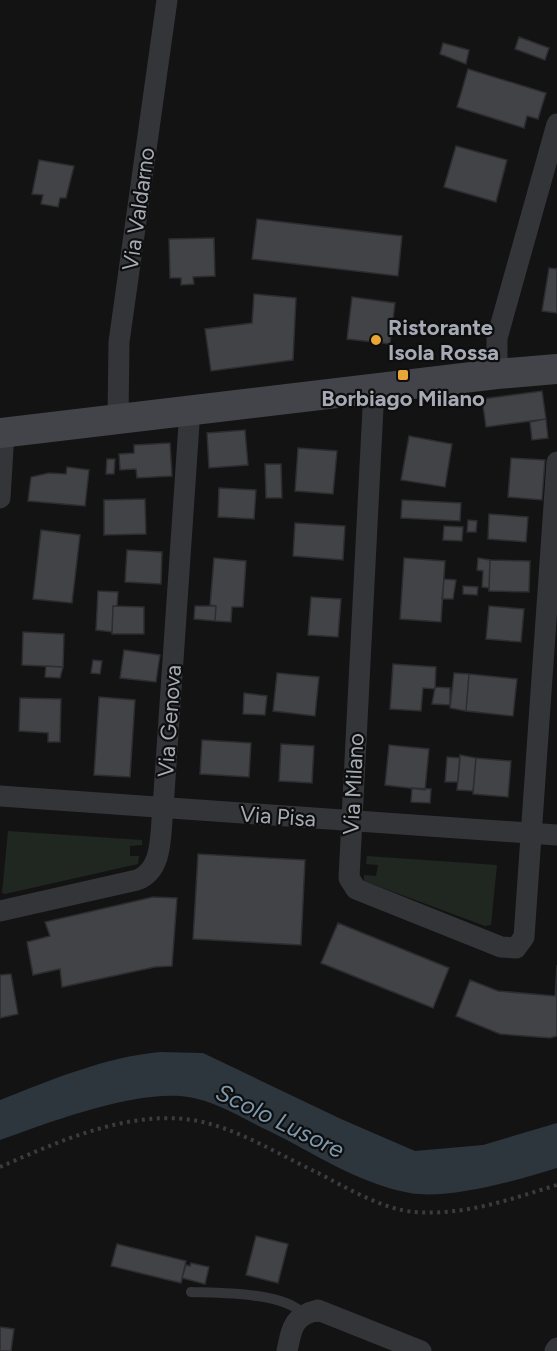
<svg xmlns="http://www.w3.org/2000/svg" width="557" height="1351" font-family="Figtree,sans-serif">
<rect width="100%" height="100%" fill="#131314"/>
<path fill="#1f2720" d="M8,831L142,840V845L130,846V856H139L138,864L5,894L2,893Z
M367,856L497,865L491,925L485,926L364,881V875L376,876L378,865L366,864Z"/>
<path fill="#2d363c" d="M160,1052L203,1053L341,1119L415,1151L483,1145L557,1123V1168C519,1180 448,1200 410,1193C359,1184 314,1153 269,1131C242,1118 211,1098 180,1096C126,1093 51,1122 0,1140V1100C51,1080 105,1057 160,1052Z"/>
<path fill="#424347" stroke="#2d2d30" stroke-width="1.5" d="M519,37L549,48L545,60L515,49Z
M443,43L469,50L466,64L440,54Z
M468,69L546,93L538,119L527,116L524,128L457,107Z
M456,146L507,160L496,202L444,187Z
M39,160L74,166L66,198H60L58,207L41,204L43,195L32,194Z
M257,219L402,236L398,276L252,259Z
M214,238L215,276L193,277L194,284L181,285V278H170L169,239Z
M557,267V313L542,311L549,268L557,269Z
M254,294L296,298L293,360L211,371L205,329L252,323Z
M352,297L395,303L390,344L347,339Z
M542,391L546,419L486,427L482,399Z
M546,419L548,438L532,440L530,422Z
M245,430L248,465L209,468L207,433Z
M409,436L452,444L445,487L401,480Z
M170,443L172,476L137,478L136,469L120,470L119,454L134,453V445Z
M298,448L337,451L333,494L295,491Z
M511,458L545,460L542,500L508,497Z
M107,459H115L114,474H106Z
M265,464H281L282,498H266Z
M67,467L89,470L85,506L28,501L31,477L49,473L66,474Z
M219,488L256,490L254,519L218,517Z
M145,499L146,534L104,535V500Z
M402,500L461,503L460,521L401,518Z
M489,514L528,517L526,542L488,539Z
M468,520L477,521L476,532H467Z
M295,523L345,526L343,560L293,556Z
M444,526L463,527L462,541L443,540Z
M41,530L80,535L72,603L33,599Z
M127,550L162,552L161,584L125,582Z
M214,558L246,561L243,607H232L231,622L215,621L216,606L210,605Z
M404,558L445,561L441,622L400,619Z
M478,558L490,560L489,588L482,587L483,571L477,570Z
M490,560L530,561L529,592L489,591Z
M444,579L456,580L453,599H442Z
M463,586L478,587L477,595L463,594Z
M98,591L118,592L117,606H113L112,632L96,630Z
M311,597L341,599L338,637L308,635Z
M113,606L144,607V634H112Z
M195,606H216L215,621L194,619Z
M489,606L524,609L521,642L486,639Z
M23,632L64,634L63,667L22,665Z
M124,650L160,655L156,682L120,678Z
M93,660L102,661L100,674L91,673Z
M393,664L436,667L435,689L423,688L421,711L390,709Z
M46,666L63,667L60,678L45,677Z
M277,673L319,677L315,716L273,711Z
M454,673L469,674L466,711L450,708Z
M469,674L517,679L513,716L466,711Z
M435,687L450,688V705L432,704Z
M244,693L267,696L265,715L243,714Z
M99,697L135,700L130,777L94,775Z
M20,698L61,699L60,742H48V733L19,731Z
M202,740L251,743L249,777L200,774Z
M281,744L314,746L312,783L279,781Z
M389,745L429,749L425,790L385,785Z
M460,755L476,758L473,791L457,790Z
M447,757L460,758L458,782H445Z
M476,758L511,761L508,797L473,794Z
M412,788L431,789L430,803L411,802Z
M198,854L305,860L301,945L193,939Z
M153,897L177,898L172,966L155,967L62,987L60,969L33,975L27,942L50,936L45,922Z
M338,923L449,968L433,1008L321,963Z
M557,965V1036L550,1038L500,1034L456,1016L470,980L498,991L555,996Z
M11,974L18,1014L0,1018V975Z
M256,1236L288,1244L278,1283L246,1275Z
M117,1244L186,1261L181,1283L111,1266Z
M191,1263L209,1267L205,1284L182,1278L186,1265L190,1266Z
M0,1327L14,1329L11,1351H0Z"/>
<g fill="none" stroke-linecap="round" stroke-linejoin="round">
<path stroke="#3a3c40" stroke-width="4" stroke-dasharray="3 4.5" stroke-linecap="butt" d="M0,1167C64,1139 143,1103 214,1125C250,1136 284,1157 318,1173C345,1187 384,1210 415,1212C464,1216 511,1199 557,1185"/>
<path stroke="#343539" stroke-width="10" d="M191,1292C219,1293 284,1292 303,1314"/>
<path stroke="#343539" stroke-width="21" d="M497,374V338L557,124
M374,388L349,878L356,889L501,947L516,948L524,937L557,462
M118,418L119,342L167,0
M0,498L4,432
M0,796L557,835
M0,911L137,880C164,870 160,833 163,808L189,424L186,411
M287,1351C292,1327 293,1316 318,1310L421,1351
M555,1351L557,1348"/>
<path stroke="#424449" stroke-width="30" d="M0,433L497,374L557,369"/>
</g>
<g fill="#e8a637" stroke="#0e0e0f" stroke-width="2">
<circle cx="376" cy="340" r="6"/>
<rect x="397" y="369" width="12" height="12" rx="3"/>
</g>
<g text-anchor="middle" stroke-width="4.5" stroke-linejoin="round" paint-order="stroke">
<g font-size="22" fill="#a5aab4" stroke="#0e0e0f">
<text transform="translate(138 209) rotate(-82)" y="8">Via Valdarno</text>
<text transform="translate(169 721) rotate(-86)" y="8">Via Genova</text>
<text transform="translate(353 784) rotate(-87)" y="8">Via Milano</text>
<text transform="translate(278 816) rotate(4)" y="8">Via Pisa</text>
</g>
<g font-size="22" font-weight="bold" fill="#a5aab4" stroke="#0e0e0f" text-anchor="start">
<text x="388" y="335">Ristorante<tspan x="388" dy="25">Isola Rossa</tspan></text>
<text x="403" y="406" text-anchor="middle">Borbiago Milano</text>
</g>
<g font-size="24" font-style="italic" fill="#7d99ae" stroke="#0e0e0f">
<text transform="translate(280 1121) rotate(26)" y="8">Scolo Lusore</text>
</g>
</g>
</svg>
